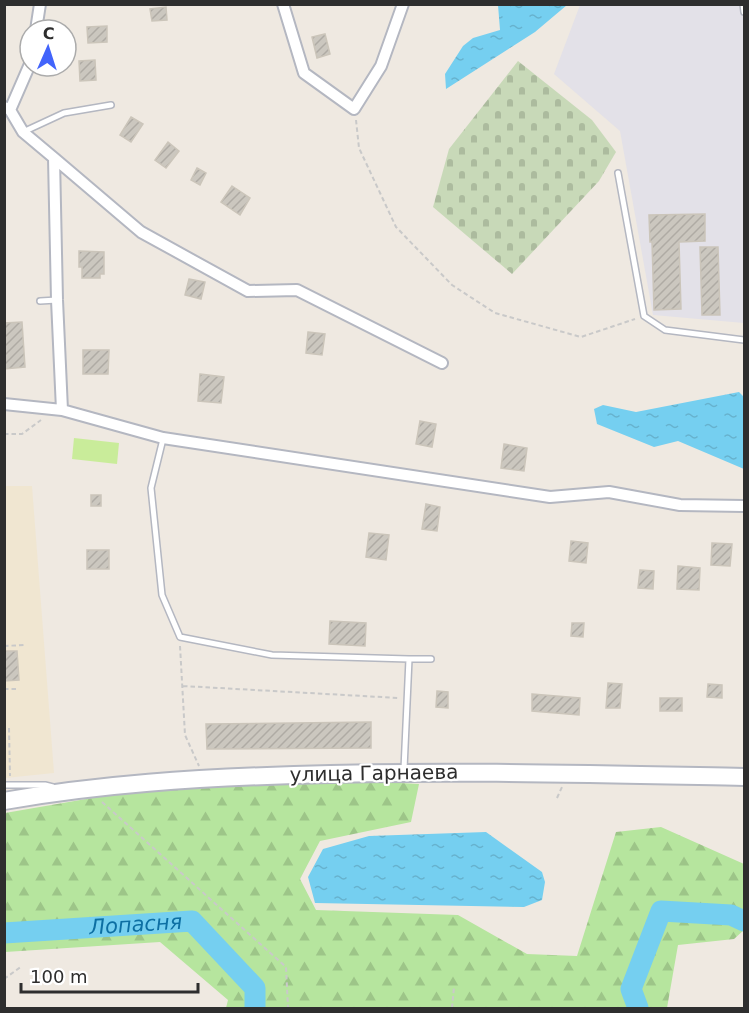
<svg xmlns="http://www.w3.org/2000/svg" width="749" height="1013" font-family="'DejaVu Sans',sans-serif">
<defs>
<pattern id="forest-firs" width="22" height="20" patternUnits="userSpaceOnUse" patternTransform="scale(1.5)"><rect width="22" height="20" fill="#b6e59e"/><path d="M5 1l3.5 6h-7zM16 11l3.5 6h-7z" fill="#9dc588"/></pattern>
<pattern id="cemetery-stones" width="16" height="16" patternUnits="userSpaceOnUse" patternTransform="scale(1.5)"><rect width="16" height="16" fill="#c8d9b8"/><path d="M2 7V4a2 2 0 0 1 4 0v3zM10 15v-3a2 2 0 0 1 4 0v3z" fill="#acbb9e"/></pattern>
<pattern id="water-ripples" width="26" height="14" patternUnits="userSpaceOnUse" patternTransform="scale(1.5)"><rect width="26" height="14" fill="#75cff0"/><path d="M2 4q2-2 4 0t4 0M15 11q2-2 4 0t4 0" fill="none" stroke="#66b2ce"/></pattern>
<pattern id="building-hatch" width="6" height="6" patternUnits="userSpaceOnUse" patternTransform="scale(1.5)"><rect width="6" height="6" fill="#cbc7bf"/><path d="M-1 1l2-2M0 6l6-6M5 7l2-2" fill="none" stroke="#afaba4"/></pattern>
</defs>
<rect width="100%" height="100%" fill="#efe9e1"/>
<path fill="#e3e1e8" d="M580,5H744V323L653,315L620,131L554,74Z"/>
<path fill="#f0e6d1" d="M5,486H32L54,773L5,778Z"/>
<path fill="url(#forest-firs)" d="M343,780L419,784L411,822L320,841L300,879L316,910L458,915L527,954L577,956L616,832L661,827L744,864V930L734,939L678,945L667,1008H226L228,1000L160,942L5,952V813L144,789Z"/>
<path fill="url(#cemetery-stones)" d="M518,61L592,120L616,152L599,181L512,274L433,207L449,149Z"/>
<path fill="#c9ec9a" d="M74,438L119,443L117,464L72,459Z"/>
<path fill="url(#water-ripples)" d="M498,5H567L535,32L446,89L445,74L463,46L473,38L500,30Z
M739,392L744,397V469L678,441L654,447L597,424L594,409L603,405L636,412Z
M486,832L542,872L545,882L542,900L524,907L315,903L308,877L323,849L369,836Z"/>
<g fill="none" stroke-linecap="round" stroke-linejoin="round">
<g stroke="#75cff0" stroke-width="21">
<path id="s1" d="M4,933L192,921L255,988V1008"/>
<path d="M638,1008L631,989L661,911L731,915L744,921"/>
</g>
</g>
<path fill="url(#building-hatch)" stroke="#cbc5ba" stroke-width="1.5" d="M166,7L167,20L152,21L150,9Z
M107,26V42L88,43L87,27Z
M325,34L330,54L317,58L312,37Z
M95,60L96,80L80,81L79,61Z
M131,117L143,124L131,142L120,135Z
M168,142L179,151L166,168L155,160Z
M197,168L206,173L200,185L191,180Z
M232,186L250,198L240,215L221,202Z
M705,214V241L679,242L681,309L654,310L652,242H650L649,215Z
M700,247H718L720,315H702Z
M79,251L104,252V274H100V278H82V267H79Z
M189,279L205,282L201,299L185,295Z
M22,322L25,367L4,369V323Z
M308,332L325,334L322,355L306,353Z
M83,350H109L108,374H83Z
M200,374L224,377L221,403L198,401Z
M420,421L436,424L432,447L416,444Z
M504,444L527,448L524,471L501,468Z
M91,495H101V506H91Z
M426,504L440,507L437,531L422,529Z
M369,533L389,535L386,560L366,557Z
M571,541L588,543L586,563L569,561Z
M712,543L732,544L730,566L711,565Z
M87,550H109V569H87Z
M678,566L700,568L699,590L677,589Z
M640,570L654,571L653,589L638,588Z
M330,621L366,623L365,646L329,644Z
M572,623H584L583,637L571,636Z
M4,651H17L19,680L4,681Z
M608,683L622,684L620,708H606Z
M708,684L722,685V698L707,697Z
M437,691L448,692V708L436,707Z
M532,694L580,698L579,715L532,711Z
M660,698H682V711H660Z
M371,722V748L207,749L206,724Z"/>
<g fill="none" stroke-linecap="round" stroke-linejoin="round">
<g stroke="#b4b7c1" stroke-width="8">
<path id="lane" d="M743,4L744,12
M23,132L64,113L111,105
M618,173L644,316L665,330L744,340
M40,301L57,300
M163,439L151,488L162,595L180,637L272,655L409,659L404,769
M409,659H431
M4,785H45L53,787"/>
</g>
<g stroke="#b4b7c1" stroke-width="14">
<path id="street" d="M283,4L304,73L354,109L381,66L403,4
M36,30L40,4
M4,107L10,110L23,132L54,158L57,300L62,410
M10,110L30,64
M54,158L141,232L248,291L297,290L442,363
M4,404L62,410L163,438L550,497L609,492L680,505L744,506"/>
</g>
<g stroke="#b4b7c1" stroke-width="20">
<path id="secondary" d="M4,801C100,784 197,778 294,775C444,770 594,774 744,777"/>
</g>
<path stroke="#c9c9c9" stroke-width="2" stroke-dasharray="4.5 3" stroke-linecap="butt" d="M356,120L359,148L396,227L452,285L495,313L581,337L635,319
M4,434H22L41,420
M4,646L24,645
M180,646L185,735L199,766
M183,686L398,698
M4,689H16
M9,728L10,776
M557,798L562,787
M102,802L286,967L288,1008
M4,979L22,966
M452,1008L454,987"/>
<use href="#lane" stroke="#fff" stroke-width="5"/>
<use href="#street" stroke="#fff" stroke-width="10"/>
<use href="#secondary" stroke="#fff" stroke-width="16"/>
</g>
<g text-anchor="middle" stroke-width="4.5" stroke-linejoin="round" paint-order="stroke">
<g font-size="20" fill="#2e2e2e" stroke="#fff">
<text transform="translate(374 773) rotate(-1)" y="7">улица Гарнаева</text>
</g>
<g font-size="21" font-style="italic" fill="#0d6fa3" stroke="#fff">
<text dy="7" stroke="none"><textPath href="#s1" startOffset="132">Лопасня</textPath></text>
</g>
</g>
<rect width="749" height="1013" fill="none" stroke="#2e2e2e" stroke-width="12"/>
<g transform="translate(48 48) rotate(3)"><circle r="28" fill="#ffffff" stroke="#ababab" stroke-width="1.5"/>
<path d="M0-4.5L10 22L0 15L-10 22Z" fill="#4264fb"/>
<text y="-9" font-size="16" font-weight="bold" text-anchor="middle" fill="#2e2e2e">С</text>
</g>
<path d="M21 983v9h177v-9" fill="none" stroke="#2e2e2e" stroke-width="3"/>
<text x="30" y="983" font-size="18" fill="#2e2e2e" stroke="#ffffff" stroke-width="4.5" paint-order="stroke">100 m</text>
</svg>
